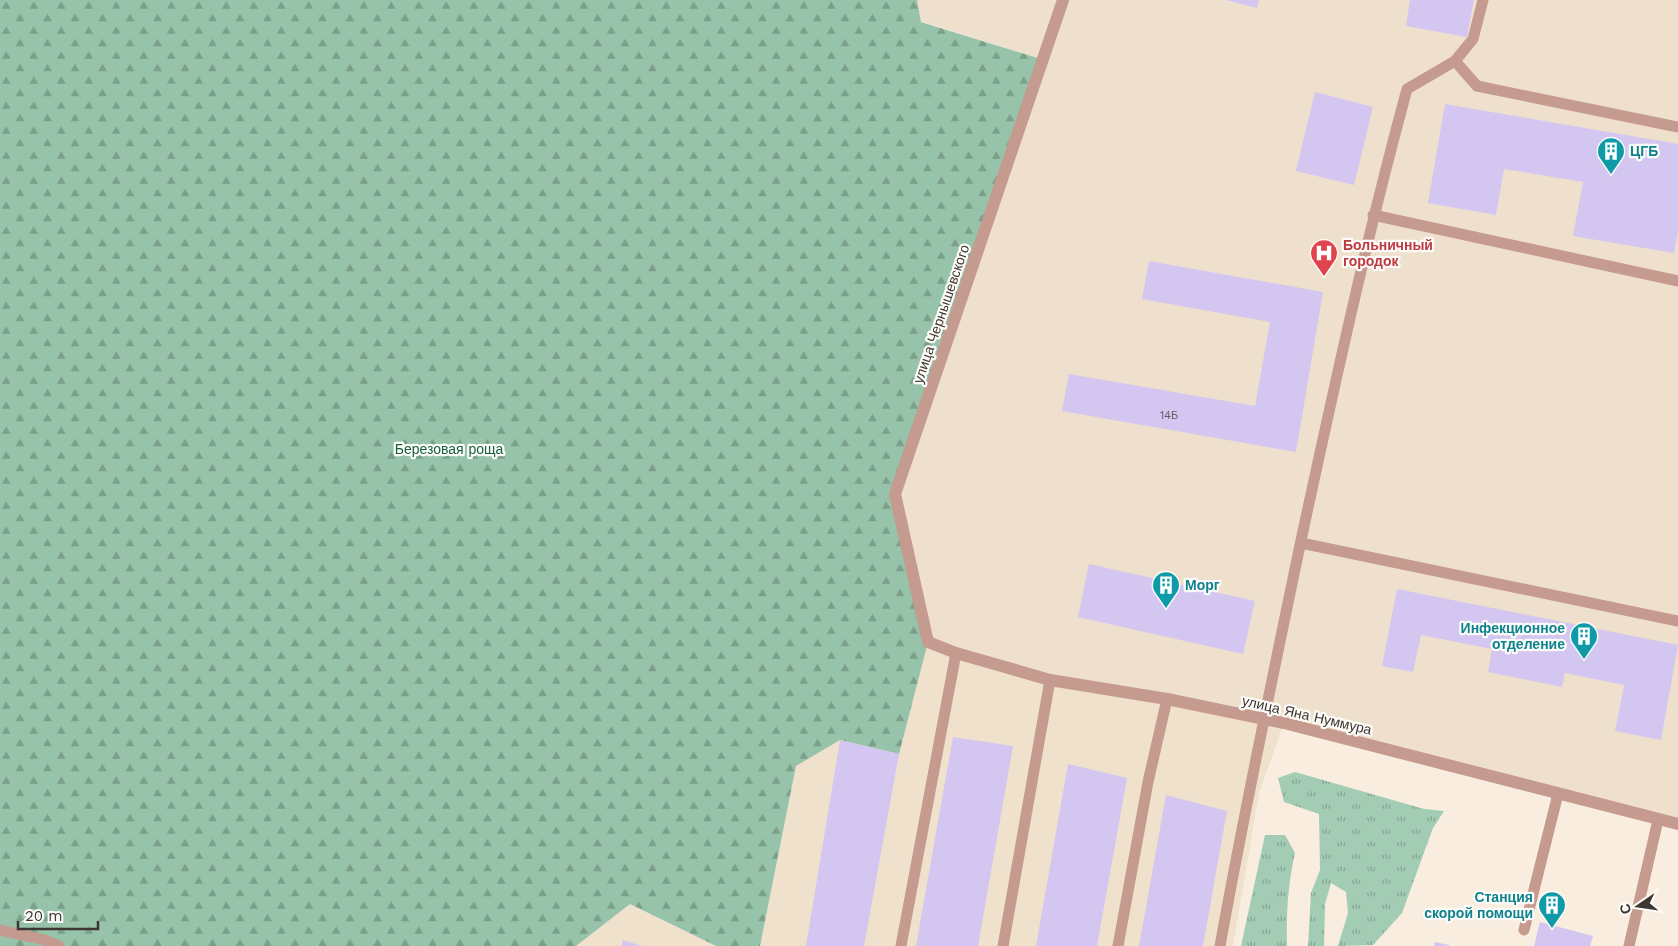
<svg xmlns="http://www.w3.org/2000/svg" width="1678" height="946" font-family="'Work Sans',sans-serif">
<defs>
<pattern id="grass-tufts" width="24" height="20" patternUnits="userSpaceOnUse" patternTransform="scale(1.25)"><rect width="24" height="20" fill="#a2ccb4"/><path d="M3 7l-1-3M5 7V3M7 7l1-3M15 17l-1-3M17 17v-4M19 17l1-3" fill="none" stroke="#85a693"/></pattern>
<pattern id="forest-firs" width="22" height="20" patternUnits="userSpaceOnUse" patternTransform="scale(1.25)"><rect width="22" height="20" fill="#96c3a9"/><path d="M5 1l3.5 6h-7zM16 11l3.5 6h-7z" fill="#7c9f8a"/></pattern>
</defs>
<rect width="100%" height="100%" fill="#f8eddf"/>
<path fill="#f0e1cc" d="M928,642L1284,723L1259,793L1233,946H760L796,766L840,740Z
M630,904L716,946H576Z"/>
<path fill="#efdfcd" d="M917,0H1678V824L1284,723L1050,680L928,642L895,494L1044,60L921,21Z"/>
<path fill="url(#grass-tufts)" d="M1295,772L1424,809L1444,811L1433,828L1402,913L1373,945L1338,946L1348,913L1346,892L1331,883L1325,904L1324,946H1308L1311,893L1320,870L1319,814L1284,802L1278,778Z
M1265,835H1285L1295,853C1288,883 1286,915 1287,946H1241Z"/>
<path fill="url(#forest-firs)" d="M0,0H917L921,22L1044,60L895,494L928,642L899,754L840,740L796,766L760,946H716L630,904L576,946H0Z"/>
<path fill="#d3c6f1" d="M1226,0H1259L1257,8Z
M1410,0H1474L1467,37L1406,26Z
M1315,92L1373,107L1354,185L1296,171Z
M1445,104L1678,144V230L1674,253L1573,236L1583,182L1504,169L1496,215L1428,203Z
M1149,261L1323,292L1296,452L1062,411L1069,374L1255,406L1270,322L1142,299Z
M1089,564L1255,601L1243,654L1078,617Z
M1397,589L1678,645L1661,740L1615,731L1624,685L1565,673L1562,687L1488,672L1492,649L1421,635L1413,672L1382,666Z
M953,737L1013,746L978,946H916Z
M840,740L899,754L864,946H806Z
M1068,764L1127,778L1097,946H1036Z
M1166,795L1227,811L1203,946H1139Z
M1540,922L1593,936L1590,946H1534Z
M623,940L642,946H622Z
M1435,942L1449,945V946H1434Z"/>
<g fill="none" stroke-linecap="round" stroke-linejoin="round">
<path stroke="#c59a8f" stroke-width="11" d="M1455,61L1477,86L1678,127
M1373,215L1678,281
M1301,543L1678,621
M0,930L45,940L59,946
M1524,930L1558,794
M901,946L956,653
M1003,946L1050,680
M1118,946L1148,782L1167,699
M1220,946C1245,807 1274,669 1303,531C1335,383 1367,236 1407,89L1455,61L1473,39L1483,0
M1629,946L1658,820"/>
<path stroke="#c59a8f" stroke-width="12" d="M1063,0L895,494L928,642L956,653L1050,680L1167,699L1284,723L1678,824"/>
</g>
<defs>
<g id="building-pin" transform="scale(1.4375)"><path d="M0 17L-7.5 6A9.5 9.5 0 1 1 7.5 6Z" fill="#0f9aa8" stroke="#fefcf9"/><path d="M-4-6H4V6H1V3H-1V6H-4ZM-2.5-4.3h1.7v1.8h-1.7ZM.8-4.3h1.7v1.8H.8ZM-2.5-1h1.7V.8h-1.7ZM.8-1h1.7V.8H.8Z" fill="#fff"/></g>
<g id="hospital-pin" transform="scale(1.4375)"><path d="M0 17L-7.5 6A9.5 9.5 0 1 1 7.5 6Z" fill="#e0444e" stroke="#fefcf9"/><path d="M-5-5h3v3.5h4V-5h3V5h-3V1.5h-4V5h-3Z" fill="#fff"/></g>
</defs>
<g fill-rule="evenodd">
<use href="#building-pin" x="1611" y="151"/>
<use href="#hospital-pin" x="1324" y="253"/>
<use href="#building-pin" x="1166" y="585"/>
<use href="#building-pin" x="1584" y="636"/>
<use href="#building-pin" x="1552" y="905"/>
</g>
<g text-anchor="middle" stroke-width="4.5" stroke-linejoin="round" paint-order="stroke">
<g font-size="11" fill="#625b62">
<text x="1169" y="419">14Б</text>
</g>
<g font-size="14" font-weight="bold" fill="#0d838f" stroke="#fefcf9" text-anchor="start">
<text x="1630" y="156">ЦГБ</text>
<text x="1185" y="590">Морг</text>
<text x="1565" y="633" text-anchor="end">Инфекционное<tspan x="1565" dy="16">отделение</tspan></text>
<text x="1533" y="902" text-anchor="end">Станция<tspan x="1533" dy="16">скорой помощи</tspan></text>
</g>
<g font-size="14" font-weight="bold" fill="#be3a42" stroke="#fefcf9" text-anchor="start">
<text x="1343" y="250">Больничный<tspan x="1343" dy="16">городок</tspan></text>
</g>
<g font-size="14" fill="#3c3732" stroke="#fefcf9">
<text transform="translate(941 314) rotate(-71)" y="5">улица Чернышевского</text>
<text transform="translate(1307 715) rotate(13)" y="5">улица Яна Нуммура</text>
</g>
<g font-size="14" fill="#135f3e" stroke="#fefcf9">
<text x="449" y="454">Березовая роща</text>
</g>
</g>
<g transform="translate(1638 906) rotate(257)" stroke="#fefcf9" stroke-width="4" paint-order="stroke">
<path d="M0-4L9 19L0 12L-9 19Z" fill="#3c3732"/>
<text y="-8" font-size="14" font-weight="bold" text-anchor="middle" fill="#3c3732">С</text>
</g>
<path d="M18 921v8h80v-8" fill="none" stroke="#3c3732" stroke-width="2.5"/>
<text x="25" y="921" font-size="15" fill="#3c3732" stroke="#fefcf9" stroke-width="4" paint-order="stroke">20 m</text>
</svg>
